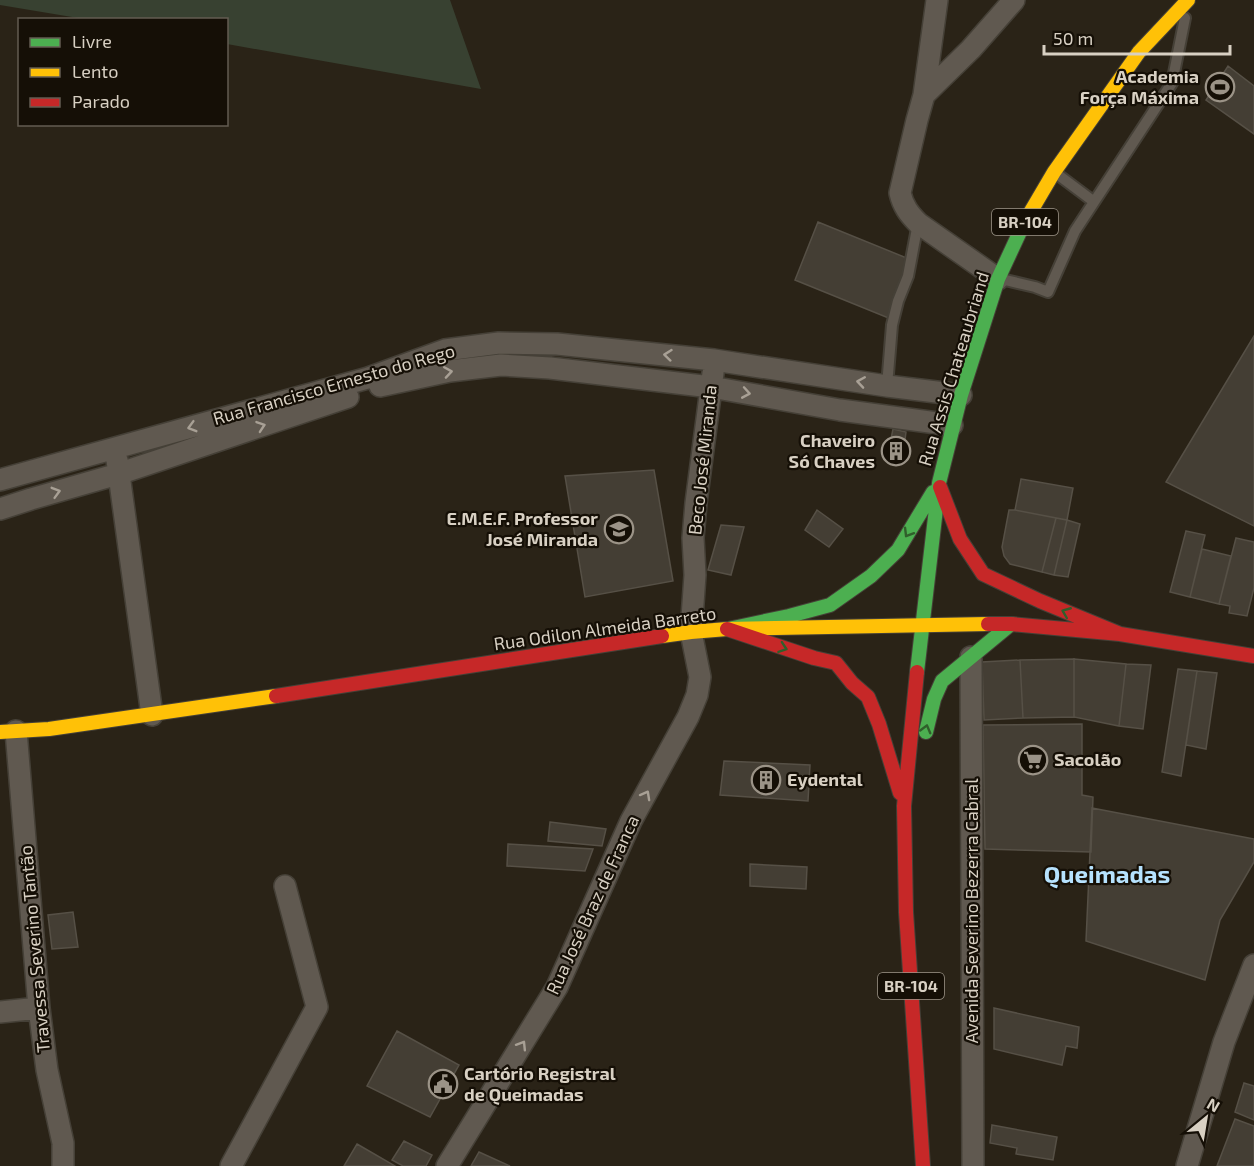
<svg xmlns="http://www.w3.org/2000/svg" width="1254" height="1166" font-family="'Exo 2',sans-serif">
<rect width="100%" height="100%" fill="#2a2317"/>
<path fill="#384131" d="M0,0H450L481,89L227,44L226,20L84,19L0,5Z"/>
<path fill="#443e34" stroke="#565046" stroke-width="1.5" d="M1228,66L1254,86V134L1206,100Z
M818,222L914,261L891,319L795,280Z
M1254,336V526L1166,482Z
M893,429L906,432L904,447L890,444Z
M890,444L904,447L902,457L889,454Z
M654,470L673,581L585,597L565,476Z
M1021,479L1073,488L1067,520L1015,510Z
M817,510L843,529L829,547L805,530Z
M1009,510H1015L1056,518L1042,572L1010,564L1004,556L1002,547Z
M1056,518L1067,520L1054,575L1042,572Z
M1067,520L1080,524L1068,577L1054,575Z
M721,525L744,527L731,575L708,570Z
M1186,531L1205,535L1190,597L1170,592Z
M1236,538L1254,542V588L1247,616L1229,613L1230,606L1219,604Z
M1202,549L1231,556L1219,604L1190,597Z
M1074,659V717L1023,718L1020,660Z
M1074,659L1126,664L1119,726L1074,717Z
M1020,660L1023,718L984,720L982,662Z
M1126,664L1151,665L1143,729L1119,726Z
M1178,669L1197,671L1181,776L1162,772Z
M1197,671L1217,673L1206,749L1186,745Z
M1082,724V795L1093,797L1091,852L985,849L983,725Z
M724,761L810,765L808,801L720,795Z
M1092,808L1254,839V862L1220,920L1205,980L1086,941Z
M550,822L606,829L602,846L548,841Z
M508,844L593,849L585,871L507,866Z
M750,864L807,867L806,889L750,886Z
M73,912L78,947L52,949L48,915Z
M994,1008L1079,1027L1077,1048L1066,1046L1062,1065L994,1049Z
M397,1031L459,1065L430,1117L367,1086Z
M1244,1083L1254,1086V1120L1235,1112Z
M1235,1119L1254,1126V1166H1217Z
M992,1125L1057,1137L1053,1160L1016,1154L1017,1148L990,1143Z
M404,1141L432,1155L426,1166H403L392,1160Z
M357,1144L395,1166H344Z
M479,1152L510,1166H471Z"/>
<g fill="none" stroke-linecap="round" stroke-linejoin="round">
<g stroke="#454037" stroke-width="14">
<path id="lane" d="M1057,174L1093,201
M1001,279L1035,287L1048,292L1075,231L1172,83L1185,18
M887,386L892,325L898,301L908,276L918,223"/>
</g>
<g stroke="#454037" stroke-width="24">
<path id="street" d="M937,0L924,95L917,120L900,193C903,206 909,214 918,223L998,279
M924,95L971,49L1014,0
M380,386L450,371L501,365L550,368L711,387L840,410L952,425
M117,460L152,715
M0,480L368,378L445,350L499,343L557,344L714,360L887,386L961,395
M0,509L31,499L118,474L348,397
M971,657L973,1166
M16,731L39,1008L47,1070L63,1143V1166
M0,1012L39,1008
M231,1166L317,1007L285,886
M447,1166L557,987L631,821L688,717L697,695L700,677L691,632L695,575L693,538L696,503L713,373
M1187,1166L1224,1042L1254,965"/>
</g>
<g stroke="#454037" stroke-width="16">
<path id="fast" d="M728,629L789,616L830,605L871,576L898,550L933,492
M917,672L939,483L961,395L998,279L1024,223
M926,732L934,699L942,681L1011,624"/>
</g>
<g stroke="#454037" stroke-width="16">
<path id="slow" d="M1024,223L1054,172L1139,52L1188,0
M662,636L691,632L727,629L988,624
M0,732L49,729L276,696"/>
</g>
<g stroke="#454037" stroke-width="16">
<path id="jam" d="M940,487L960,539L983,574L1040,601L1120,634
M988,624H1011L1120,634L1254,656
M727,629L814,658L836,663L852,683L868,697L879,724L900,793
M917,672L904,806L906,912L923,1166
M276,696L662,636"/>
</g>
<use href="#lane" stroke="#605950" stroke-width="10"/>
<use href="#street" stroke="#605950" stroke-width="21"/>
<use href="#fast" stroke="#4caf50" stroke-width="14"/>
<use href="#slow" stroke="#ffc107" stroke-width="14"/>
<use href="#jam" stroke="#c62828" stroke-width="14"/>
</g>
<defs><path id="oneway-chevron" d="M-2-3.5L2.5 0L-2 3.5" fill="none" stroke-width="1.6" stroke-linecap="round" stroke-linejoin="round" transform="scale(1.5)"/></defs>
<g stroke="#a8a095">
<use href="#oneway-chevron" transform="translate(668 355) rotate(-174)"/>
<use href="#oneway-chevron" transform="translate(448 372) rotate(-9)"/>
<use href="#oneway-chevron" transform="translate(861 382) rotate(-171)"/>
<use href="#oneway-chevron" transform="translate(746 393) rotate(10)"/>
<use href="#oneway-chevron" transform="translate(261 426) rotate(-19)"/>
<use href="#oneway-chevron" transform="translate(192 427) rotate(164)"/>
<use href="#oneway-chevron" transform="translate(56 492) rotate(-16)"/>
<use href="#oneway-chevron" transform="translate(646 795) rotate(-61)"/>
<use href="#oneway-chevron" transform="translate(522 1045) rotate(-58)"/>
</g>
<g stroke="#305f2b">
<use href="#oneway-chevron" transform="translate(908 533) rotate(121)"/>
<use href="#oneway-chevron" transform="translate(1066 612) rotate(-158)"/>
<use href="#oneway-chevron" transform="translate(783 648) rotate(19)"/>
<use href="#oneway-chevron" transform="translate(926 729) rotate(-75)"/>
</g>
<defs>
<g id="stadium-ring" transform="scale(1.5)"><circle r="9.5" fill="#150f06" stroke="#9b9387" stroke-width="1.5"/><path d="M0-5a6.5 5 0 1 0 0 10a6.5 5 0 1 0 0-10ZM-3.5-1.8h7v3.6h-7Z" fill="#9b9387"/></g>
<g id="building-ring" transform="scale(1.5)"><circle r="9.5" fill="#150f06" stroke="#9b9387" stroke-width="1.5"/><path d="M-4-6H4V6H1V3H-1V6H-4ZM-2.5-4.3h1.7v1.8h-1.7ZM.8-4.3h1.7v1.8H.8ZM-2.5-1h1.7V.8h-1.7ZM.8-1h1.7V.8H.8Z" fill="#9b9387"/></g>
<g id="school-ring" transform="scale(1.5)"><circle r="9.5" fill="#150f06" stroke="#9b9387" stroke-width="1.5"/><path d="M0-5L7-2L0 1L-7-2ZM-4 1L0 2.5L4 1V4Q0 6-4 4Z" fill="#9b9387"/></g>
<g id="supermarket-ring" transform="scale(1.5)"><circle r="9.5" fill="#150f06" stroke="#9b9387" stroke-width="1.5"/><path d="M-6-5.5h2.5l.6 2H6L4.5 2H-2.5L-4.4-4H-6ZM-1.5 3.2a1.3 1.3 0 1 0 .1 0ZM3 3.2a1.3 1.3 0 1 0 .1 0Z" fill="#9b9387"/></g>
<g id="civic-ring" transform="scale(1.5)"><circle r="9.5" fill="#150f06" stroke="#9b9387" stroke-width="1.5"/><path d="M-.6-6.5H3V-4.5H.6V-3L4-1V1h2V6H-6V1h2V-1L-.6-3ZM-1.2 2.5V6h2.4V2.5Z" fill="#9b9387"/></g>
</defs>
<g fill-rule="evenodd">
<use href="#stadium-ring" x="1220" y="87"/>
<use href="#building-ring" x="896" y="451"/>
<use href="#school-ring" x="619" y="529"/>
<use href="#supermarket-ring" x="1033" y="760"/>
<use href="#building-ring" x="766" y="780"/>
<use href="#civic-ring" x="443" y="1084"/>
</g>
<g text-anchor="middle" stroke-width="4.5" stroke-linejoin="round" paint-order="stroke">
<g fill="#150f06" stroke="#9e968a" stroke-width="1.5">
<rect x="992" y="209" width="66" height="26" rx="4.5"/>
<rect x="878" y="973" width="66" height="26" rx="4.5"/>
</g>
<g font-size="16" font-weight="bold" fill="#d8d0c3">
<text x="1025" y="228">BR-104</text>
<text x="911" y="992">BR-104</text>
</g>
<g font-size="18" font-weight="bold" fill="#d8d0c3" stroke="#150f06" text-anchor="end">
<text x="1199" y="83">Academia<tspan x="1199" dy="21">Força Máxima</tspan></text>
<text x="875" y="447">Chaveiro<tspan x="875" dy="21">Só Chaves</tspan></text>
<text x="598" y="525">E.M.E.F. Professor<tspan x="598" dy="21">José Miranda</tspan></text>
<text x="1054" y="766" text-anchor="start">Sacolão</text>
<text x="787" y="786" text-anchor="start">Eydental</text>
<text x="464" y="1080" text-anchor="start">Cartório Registral<tspan x="464" dy="21">de Queimadas</tspan></text>
</g>
<g font-size="18" fill="#d8d0c3" stroke="#150f06">
<text transform="translate(954 369) rotate(-73)" y="6">Rua Assis Chateaubriand</text>
<text transform="translate(334 385) rotate(-16)" y="6">Rua Francisco Ernesto do Rego</text>
<text transform="translate(703 460) rotate(-84)" y="6">Beco José Miranda</text>
<text transform="translate(605 629) rotate(-8)" y="6">Rua Odilon Almeida Barreto</text>
<text transform="translate(593 905) rotate(-65)" y="6">Rua José Braz de Franca</text>
<text transform="translate(972 911) rotate(-90)" y="6">Avenida Severino Bezerra Cabral</text>
<text transform="translate(35 949) rotate(-95)" y="6">Travessa Severino Tantão</text>
</g>
<g font-size="24" font-weight="bold" fill="#b6e2fe" stroke="#150f06">
<text x="1107" y="883">Queimadas</text>
</g>
</g>
<rect x="18" y="18" width="210" height="108" fill="#150f06" stroke="#635c52" stroke-width="1.5"/>
<rect x="30" y="38" width="30" height="9" fill="#4caf50" stroke="#635c52" stroke-width="1.5"/>
<text x="72" y="48" font-size="18" fill="#d8d0c3">Livre</text>
<rect x="30" y="68" width="30" height="9" fill="#ffc107" stroke="#635c52" stroke-width="1.5"/>
<text x="72" y="78" font-size="18" fill="#d8d0c3">Lento</text>
<rect x="30" y="98" width="30" height="9" fill="#c62828" stroke="#635c52" stroke-width="1.5"/>
<text x="72" y="108" font-size="18" fill="#d8d0c3">Parado</text>
<g transform="translate(1206 1118) rotate(30)" stroke="#150f06" stroke-width="4.5" paint-order="stroke">
<path d="M0-4.5L10 22L0 15L-10 22Z" fill="#d8d0c3"/>
<text y="-9" font-size="16" font-weight="bold" text-anchor="middle" fill="#d8d0c3">N</text>
</g>
<path d="M1044 45v9h186v-9" fill="none" stroke="#d8d0c3" stroke-width="3"/>
<text x="1053" y="45" font-size="18" fill="#d8d0c3" stroke="#150f06" stroke-width="4.5" paint-order="stroke">50 m</text>
</svg>
